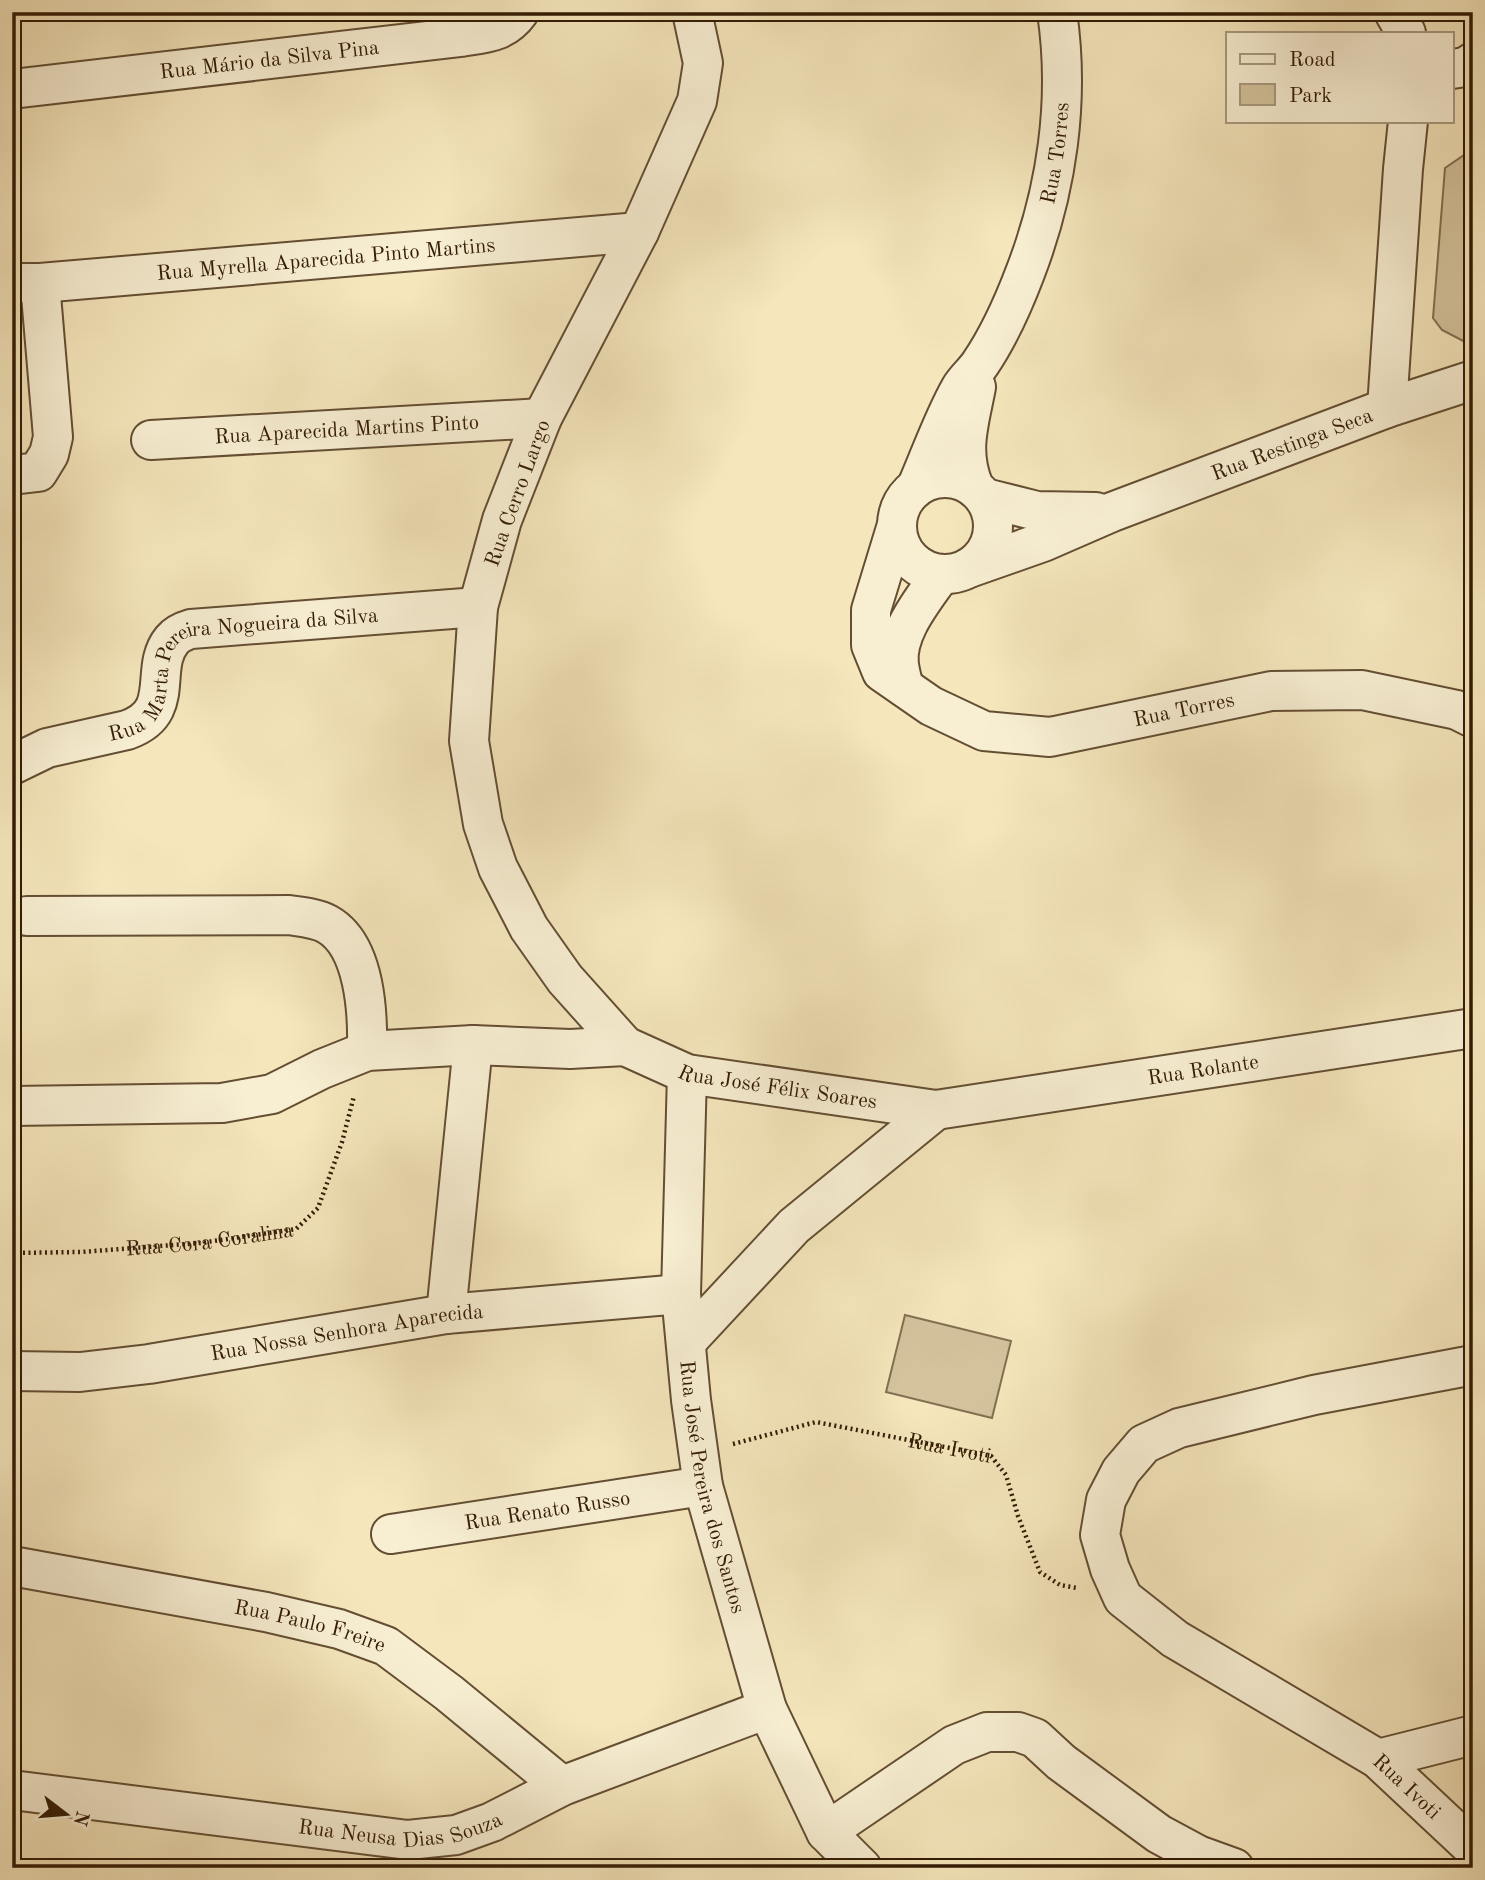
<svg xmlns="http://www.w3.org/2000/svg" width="1485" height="1880" font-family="'Old Standard TT',serif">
<rect width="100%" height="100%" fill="#f5e6bc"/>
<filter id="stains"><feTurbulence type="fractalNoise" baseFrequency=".00286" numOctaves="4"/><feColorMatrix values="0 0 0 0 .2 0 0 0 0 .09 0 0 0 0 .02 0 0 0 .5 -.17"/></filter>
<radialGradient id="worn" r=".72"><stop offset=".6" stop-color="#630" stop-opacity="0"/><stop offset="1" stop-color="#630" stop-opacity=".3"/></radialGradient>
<path fill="#d4c39d" stroke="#846f51" stroke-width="2" d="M1473,149V346L1442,330L1433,318L1445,168Z
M905,1315L1011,1341L992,1418L886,1392Z"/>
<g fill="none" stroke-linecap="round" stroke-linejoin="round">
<g stroke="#644e33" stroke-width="42">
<g id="minor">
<path id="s3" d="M692,12L703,63L697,101L639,232L542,418L502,520L478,607L469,741L483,824L498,868L529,928L565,979L625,1046L687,1074L936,1110L1473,1028"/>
<path d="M1394,12L1406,33"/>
<path d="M1452,69L1465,67L1473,62"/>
<path id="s4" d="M12,89L461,37C485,33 504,33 519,12"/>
<path id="s5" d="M12,283H40L639,232"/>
<path d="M1387,408L1403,169L1408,121"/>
<path id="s6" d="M151,440L542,418"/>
<path d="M12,475L38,472L49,454L53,437L40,283"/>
<circle cx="945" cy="526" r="48"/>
<path id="s7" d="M917,486C931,454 943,419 960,389C965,380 974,373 980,364C997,339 1014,302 1025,273C1057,190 1070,100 1057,12"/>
<path d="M974,487C959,451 969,424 976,387"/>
<path d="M985,498L1037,511L1096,512"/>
<path id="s8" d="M896,528L871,610V645L882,672L931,706L984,731L1050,737L1271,691L1362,690L1457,710L1473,718"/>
<path id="s9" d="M969,568L1043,542L1112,512L1387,408L1473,380"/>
<path d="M904,687C902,680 900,672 899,665C895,632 924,599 941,574"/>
<path id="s10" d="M12,765L47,748L127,730C178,712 148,669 172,640C177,634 184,631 191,629L478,607"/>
<path d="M27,916L289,915C301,917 316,918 327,924C365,945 368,1013 367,1051"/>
<path id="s11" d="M687,1074L681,1294L691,1400L703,1486L767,1709L826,1832L862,1868"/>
<path d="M12,1106L222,1103L272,1094L322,1069L367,1051L473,1045L570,1049L625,1046"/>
<path d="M446,1314L473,1045"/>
<path d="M686,1342L794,1226L936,1110"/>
<path id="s12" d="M1473,1365L1314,1395L1179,1428L1144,1444L1121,1471L1106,1500L1100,1535L1110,1569L1123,1598L1175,1639L1378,1759L1473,1848"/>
<path id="s13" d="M12,1371L80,1372L149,1364L446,1314L681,1294"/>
<path id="s14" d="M391,1534L703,1486"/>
<path id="s15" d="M12,1566L266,1612L339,1629L386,1646L449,1693L562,1786"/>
<path d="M1378,1759L1473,1735"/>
<path id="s16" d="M12,1790L408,1840L456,1835L492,1822L562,1786L767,1709"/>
<path d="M826,1832L954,1745L987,1732H1018L1035,1738L1061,1762L1159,1834L1198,1855L1234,1868"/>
</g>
</g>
<g stroke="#331b05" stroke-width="4.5" stroke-dasharray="2 3.5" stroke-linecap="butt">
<path id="s1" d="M12,1253L81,1252L200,1243L296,1229L318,1208L342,1142L354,1096"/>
<path id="s2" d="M733,1444L816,1422L991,1456L1006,1475L1018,1516L1040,1572L1060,1585L1077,1588"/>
</g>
<use href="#minor" stroke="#f8efd3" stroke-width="38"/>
</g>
<g text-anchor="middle" stroke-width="5" stroke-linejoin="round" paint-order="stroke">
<g font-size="21" fill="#331b05" stroke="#f8efd3">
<text dy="7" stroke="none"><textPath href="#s4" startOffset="259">Rua Mário da Silva Pina</textPath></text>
<text dy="7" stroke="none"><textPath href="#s7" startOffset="364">Rua Torres</textPath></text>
<text dy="7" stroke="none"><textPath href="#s5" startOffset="315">Rua Myrella Aparecida Pinto Martins</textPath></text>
<text dy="7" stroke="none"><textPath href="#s6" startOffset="196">Rua Aparecida Martins Pinto</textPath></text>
<text dy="7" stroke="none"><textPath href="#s9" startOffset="346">Rua Restinga Seca</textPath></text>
<text transform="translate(517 493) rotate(-70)" y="7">Rua Cerro Largo</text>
<text dy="7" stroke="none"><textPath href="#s10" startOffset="270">Rua Marta Pereira Nogueira da Silva</textPath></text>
<text dy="7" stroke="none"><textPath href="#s8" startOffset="471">Rua Torres</textPath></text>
<text dy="7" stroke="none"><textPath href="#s3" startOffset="1718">Rua Rolante</textPath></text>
<text dy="7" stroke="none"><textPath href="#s3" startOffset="1288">Rua José Félix Soares</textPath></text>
<text dy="7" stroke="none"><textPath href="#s1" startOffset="198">Rua Cora Coralina</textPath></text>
<text dy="7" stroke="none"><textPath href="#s13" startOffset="338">Rua Nossa Senhora Aparecida</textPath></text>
<text dy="7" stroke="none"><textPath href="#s2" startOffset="222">Rua Ivoti</textPath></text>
<text dy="7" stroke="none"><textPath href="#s11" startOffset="416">Rua José Pereira dos Santos</textPath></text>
<text dy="7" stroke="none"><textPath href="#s14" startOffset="158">Rua Renato Russo</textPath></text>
<text dy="7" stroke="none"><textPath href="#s15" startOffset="304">Rua Paulo Freire</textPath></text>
<text dy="7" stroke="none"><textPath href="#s12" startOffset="852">Rua Ivoti</textPath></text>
<text dy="7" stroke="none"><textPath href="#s16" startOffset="392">Rua Neusa Dias Souza</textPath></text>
</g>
</g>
<rect width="1485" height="1880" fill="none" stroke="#f5e6bc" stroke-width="42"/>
<rect x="14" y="14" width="1457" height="1852" fill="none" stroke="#331b05" stroke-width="3.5"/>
<rect x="21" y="21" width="1443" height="1838" fill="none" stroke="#331b05" stroke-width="2"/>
<rect x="1226" y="32" width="228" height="91" fill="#f8efd3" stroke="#a99a81" stroke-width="2"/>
<rect x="1240" y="54" width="35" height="10" fill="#f8efd3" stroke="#a99a81" stroke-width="2"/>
<text x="1289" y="66" font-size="21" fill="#331b05">Road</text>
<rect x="1240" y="84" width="35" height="21" fill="#d4c39d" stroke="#a99a81" stroke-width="2"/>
<text x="1289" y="102" font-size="21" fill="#331b05">Park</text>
<g transform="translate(66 1814) rotate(106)" stroke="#f8efd3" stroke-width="5" paint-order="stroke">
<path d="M0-5L12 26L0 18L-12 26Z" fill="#331b05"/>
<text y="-10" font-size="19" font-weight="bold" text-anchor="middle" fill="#331b05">N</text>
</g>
<rect width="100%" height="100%" filter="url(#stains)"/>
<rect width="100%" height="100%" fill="url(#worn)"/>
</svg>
